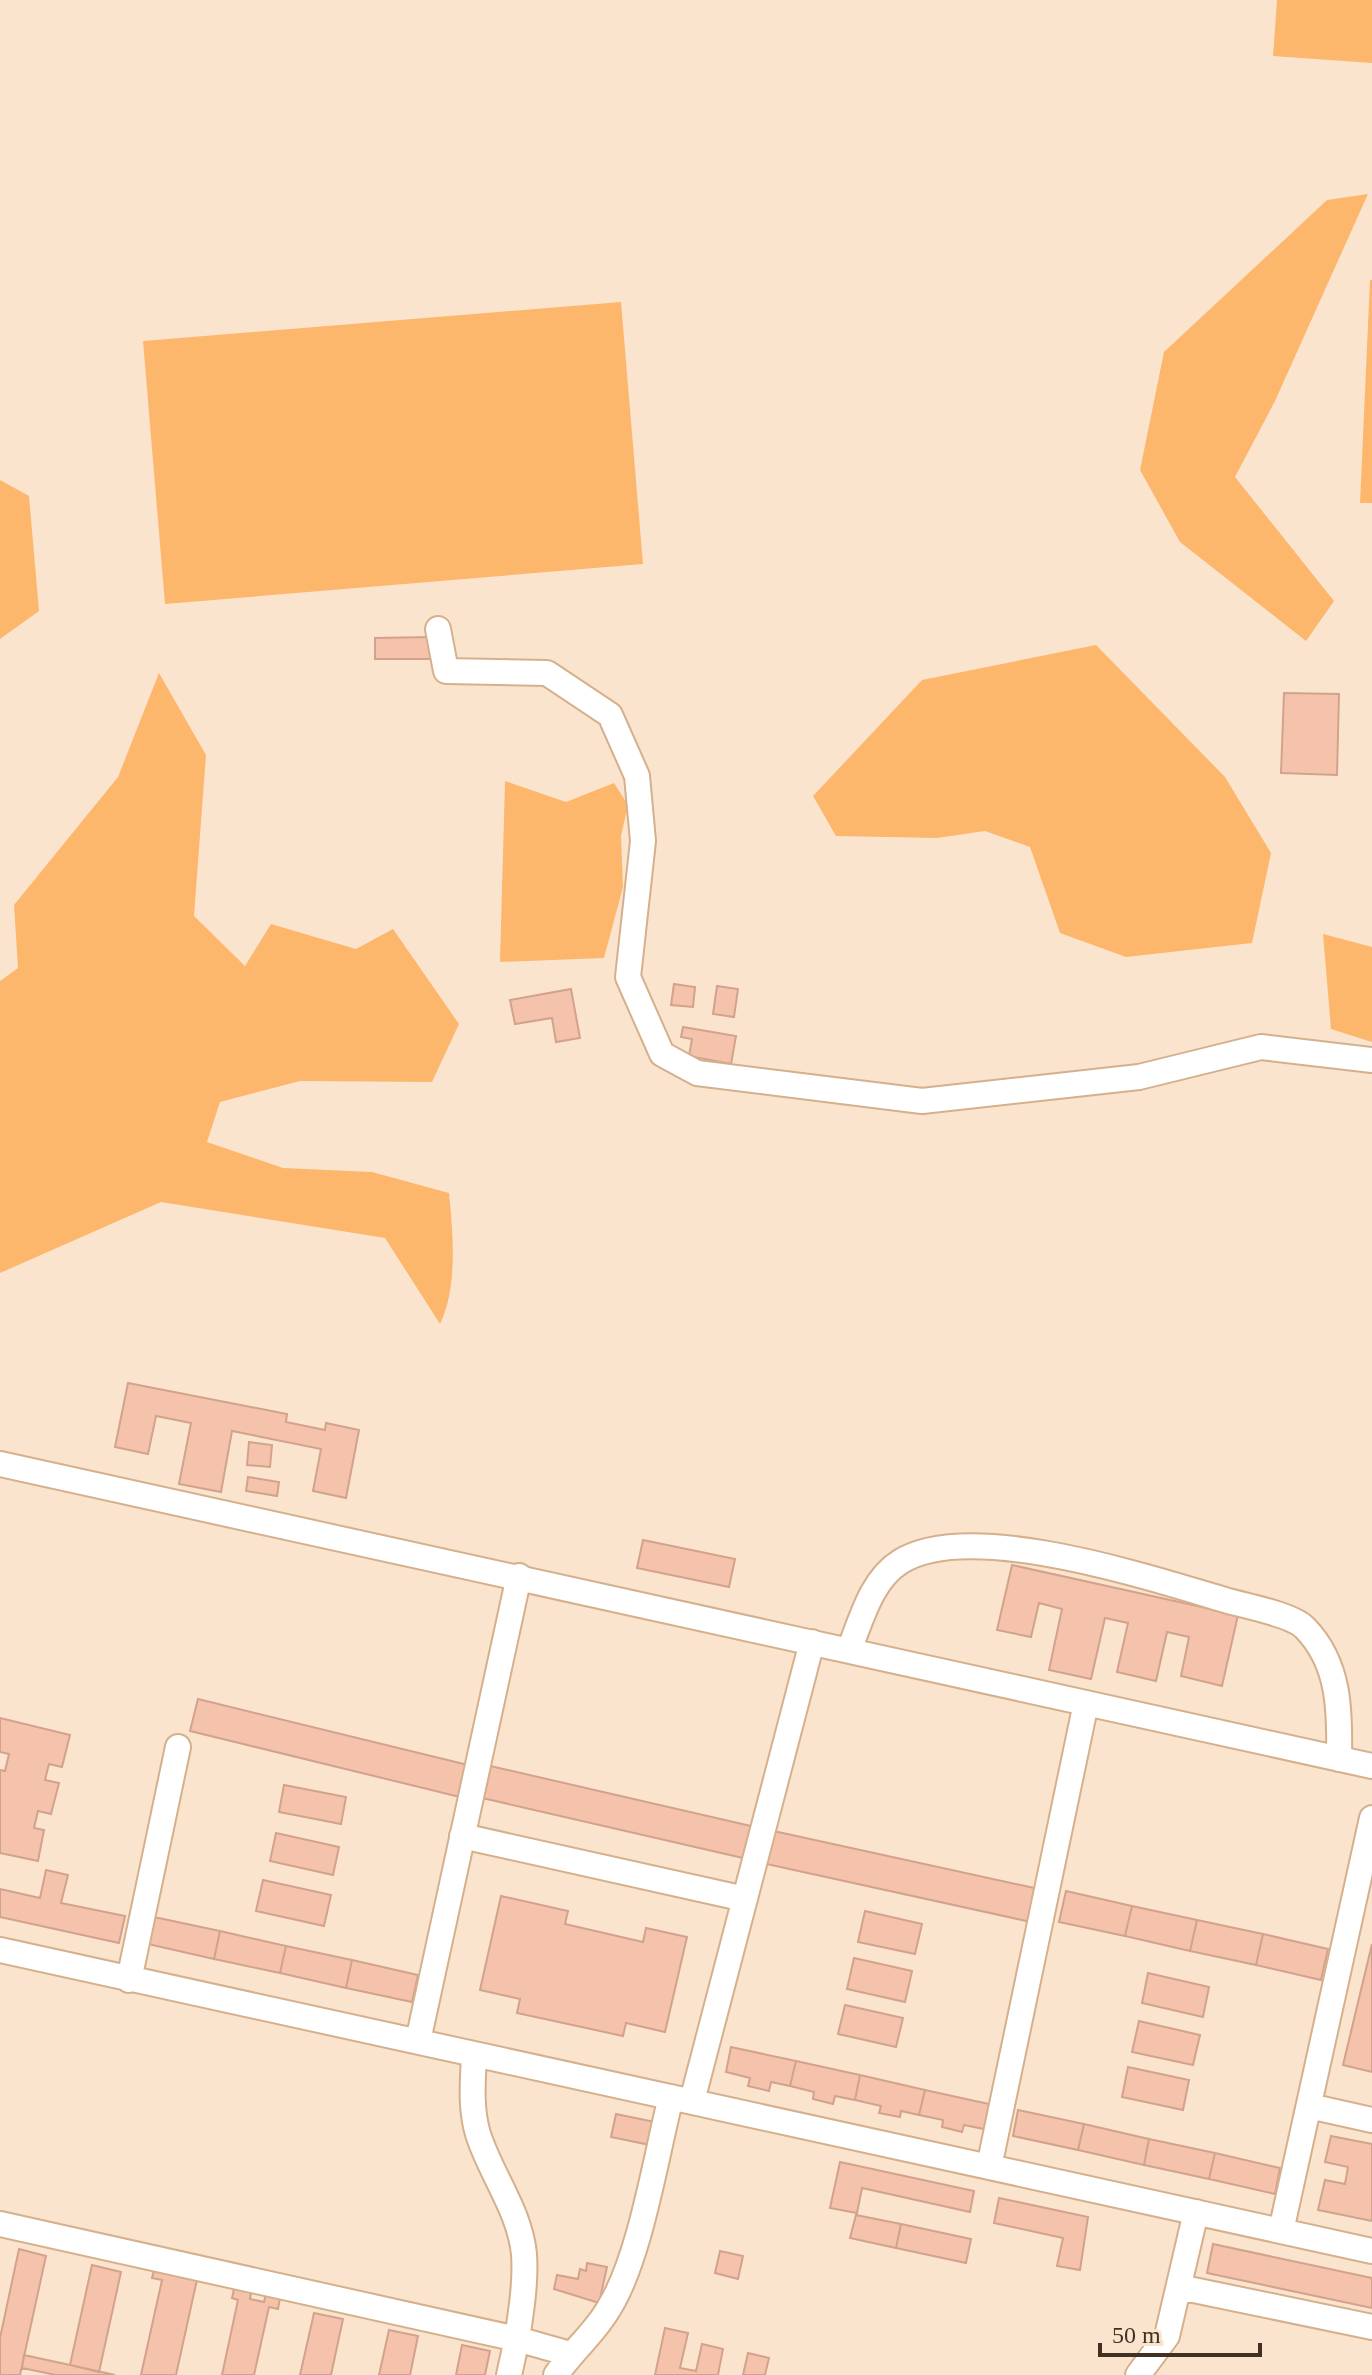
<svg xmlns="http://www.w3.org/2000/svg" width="1372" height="2375" font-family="Georgia,serif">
<rect width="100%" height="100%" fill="#fbe4ce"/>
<path fill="#fdb76c" d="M1277,0H1372V63L1273,56Z
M1368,194L1275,401L1235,477L1334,601L1306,641L1180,542L1140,470L1164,352L1327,200Z
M1370,280H1372V503H1360Z
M621,302L643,564L165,604L143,341Z
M0,480L29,496L39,611L0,639Z
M1096,645L1225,777L1271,853L1252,943L1126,957L1060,933L1030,847L985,831L937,838L836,836L813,796L922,680Z
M159,673L206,755L194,916L245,966L271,924L356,949L393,929L459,1024L432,1082L300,1081L220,1102L207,1142L283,1168L372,1172L449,1193C453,1233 458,1287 440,1324L385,1238L161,1202L0,1273V981L18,968L14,905L118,777Z
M505,781L566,802L614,783L628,805L621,836L623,887L604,958L500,962Z
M1323,934L1372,947V1042L1331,1029Z"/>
<path fill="#f5c3ac" stroke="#d2a28c" stroke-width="2" d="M432,637V659H375V638Z
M1284,693L1339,694L1337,775L1281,773Z
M674,984L695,987L693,1007L671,1005Z
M717,986L738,989L734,1017L713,1014Z
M571,989L580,1038L556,1042L552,1018L515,1024L510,1000Z
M683,1027L736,1036L731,1064L689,1056L692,1039L681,1037Z
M128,1383L287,1414L286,1422L325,1430L326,1423L359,1430L346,1498L313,1491L321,1449L232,1431L221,1492L179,1484L191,1423L156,1416L148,1454L115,1447Z
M249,1442L272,1445L270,1467L247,1465Z
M248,1477L279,1482L277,1496L246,1491Z
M643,1540L735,1559L729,1587L637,1568Z
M1012,1565L1238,1615L1222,1686L1181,1676L1189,1637L1167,1632L1156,1681L1117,1672L1128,1623L1105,1618L1091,1679L1049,1670L1062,1609L1039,1603L1031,1637L997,1630Z
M198,1699L468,1765L460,1797L190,1731Z
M0,1718L70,1735L62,1767L49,1764L45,1780L59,1783L51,1814L38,1811L34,1828L44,1830L38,1861L0,1853V1770L5,1771L9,1754L0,1752Z
M486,1765L751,1826L743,1858L478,1797Z
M284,1785L346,1797L341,1824L279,1812Z
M769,1830L1039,1889L1031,1922L762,1863Z
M276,1833L339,1847L333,1875L270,1861Z
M46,1870L68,1875L61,1903L125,1916L119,1943L0,1917V1889L40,1898Z
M263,1880L331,1895L324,1926L256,1911Z
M1066,1891L1132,1906L1125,1936L1059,1922Z
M501,1896L568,1911L565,1924L643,1942L646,1928L687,1937L665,2032L626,2023L623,2036L517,2013L520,1999L480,1990Z
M1132,1906L1197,1920L1190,1951L1125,1936Z
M865,1911L922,1924L915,1954L858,1942Z
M154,1917L220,1931L214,1959L148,1944Z
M1197,1920L1263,1934L1256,1965L1190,1951Z
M220,1931L286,1946L280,1973L214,1959Z
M1263,1934L1328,1949L1321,1980L1256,1965Z
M1372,1944V2072L1343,2065Z
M286,1946L352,1960L346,1988L280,1973Z
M854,1958L912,1971L905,2002L847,1989Z
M352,1960L418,1975L412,2002L346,1988Z
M1148,1973L1209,1987L1203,2017L1142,2003Z
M845,2005L903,2018L896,2047L838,2034Z
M1139,2021L1200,2035L1193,2065L1132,2052Z
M731,2047L796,2061L790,2086L771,2082L769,2091L748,2086L750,2078L726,2072Z
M796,2061L860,2075L855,2100L835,2096L833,2104L813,2099L814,2092L790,2086Z
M1128,2067L1189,2080L1183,2110L1122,2097Z
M860,2075L925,2090L919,2115L901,2111L900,2117L879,2113L881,2106L855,2100Z
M925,2090L989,2104L984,2129L964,2125L962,2132L942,2127L943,2120L919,2115Z
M1018,2110L1084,2124L1078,2150L1013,2136Z
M616,2114L655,2122L650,2145L611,2137Z
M1084,2124L1149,2139L1144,2165L1078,2150Z
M1331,2136L1372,2144V2221L1318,2210L1325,2180L1345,2184L1348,2167L1325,2162Z
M1149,2139L1215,2153L1209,2179L1144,2165Z
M1215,2153L1280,2168L1275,2194L1209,2179Z
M840,2162L974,2191L970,2212L862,2188L857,2213L830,2208Z
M999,2198L1088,2217L1080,2270L1057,2266L1063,2238L994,2223Z
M856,2215L901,2224L896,2248L850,2238Z
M901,2224L971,2239L966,2263L896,2248Z
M1213,2244L1372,2278V2308L1207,2273Z
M19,2249L46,2256L20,2375H0V2338Z
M720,2251L743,2256L738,2279L715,2273Z
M587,2263L607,2267L599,2303L554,2289L557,2275L578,2279L580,2269L586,2271Z
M92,2265L121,2272L99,2372L70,2365Z
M155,2266L198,2275L176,2375H141L162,2280L152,2278Z
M235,2284L252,2287L250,2299L264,2302L267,2290L281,2293L278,2309L269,2307L254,2375H222L238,2300L232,2298Z
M314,2313L343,2319L331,2375H300Z
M665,2328L688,2333L680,2368L696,2371L702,2344L723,2349L718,2375H655Z
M389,2330L418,2336L410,2375H379Z
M462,2345L490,2351L485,2375H456Z
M748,2353L769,2358L765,2375H743Z
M24,2355L70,2365L115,2375H56L22,2368Z"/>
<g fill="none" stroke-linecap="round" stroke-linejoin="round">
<g stroke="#d5b08c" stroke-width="28">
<path id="minor" d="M438,629L446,671L547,673L610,715L637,776L643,841L628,977L662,1054L697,1073L922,1101L1139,1077L1261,1047L1372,1060
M0,1464L1372,1766
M849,1650C861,1621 871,1580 900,1562C969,1518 1150,1578 1225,1600C1244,1606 1292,1614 1305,1628C1340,1664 1340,1711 1339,1759
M462,1836L745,1899
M0,1950L1372,2251
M129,1980L178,1747
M418,2041L519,1576
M474,2054C473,2080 470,2108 478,2134C490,2173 520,2211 524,2254C526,2282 521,2312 517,2339L570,2354
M692,2101L812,1642
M1309,2106L1372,2120
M989,2167L1086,1703
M0,2224L517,2339L509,2375
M1281,2231L1372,1818
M1179,2287L1372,2327
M556,2375C572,2351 595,2333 609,2308C640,2259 656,2156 671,2097
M1138,2375L1167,2336L1196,2212"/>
</g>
<use href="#minor" stroke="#fff" stroke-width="24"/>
</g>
<path d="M1100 2343v12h160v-12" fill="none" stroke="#403122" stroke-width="4"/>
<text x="1112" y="2343" font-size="24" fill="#403122" stroke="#fbe4ce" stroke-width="6" paint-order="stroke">50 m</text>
</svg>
